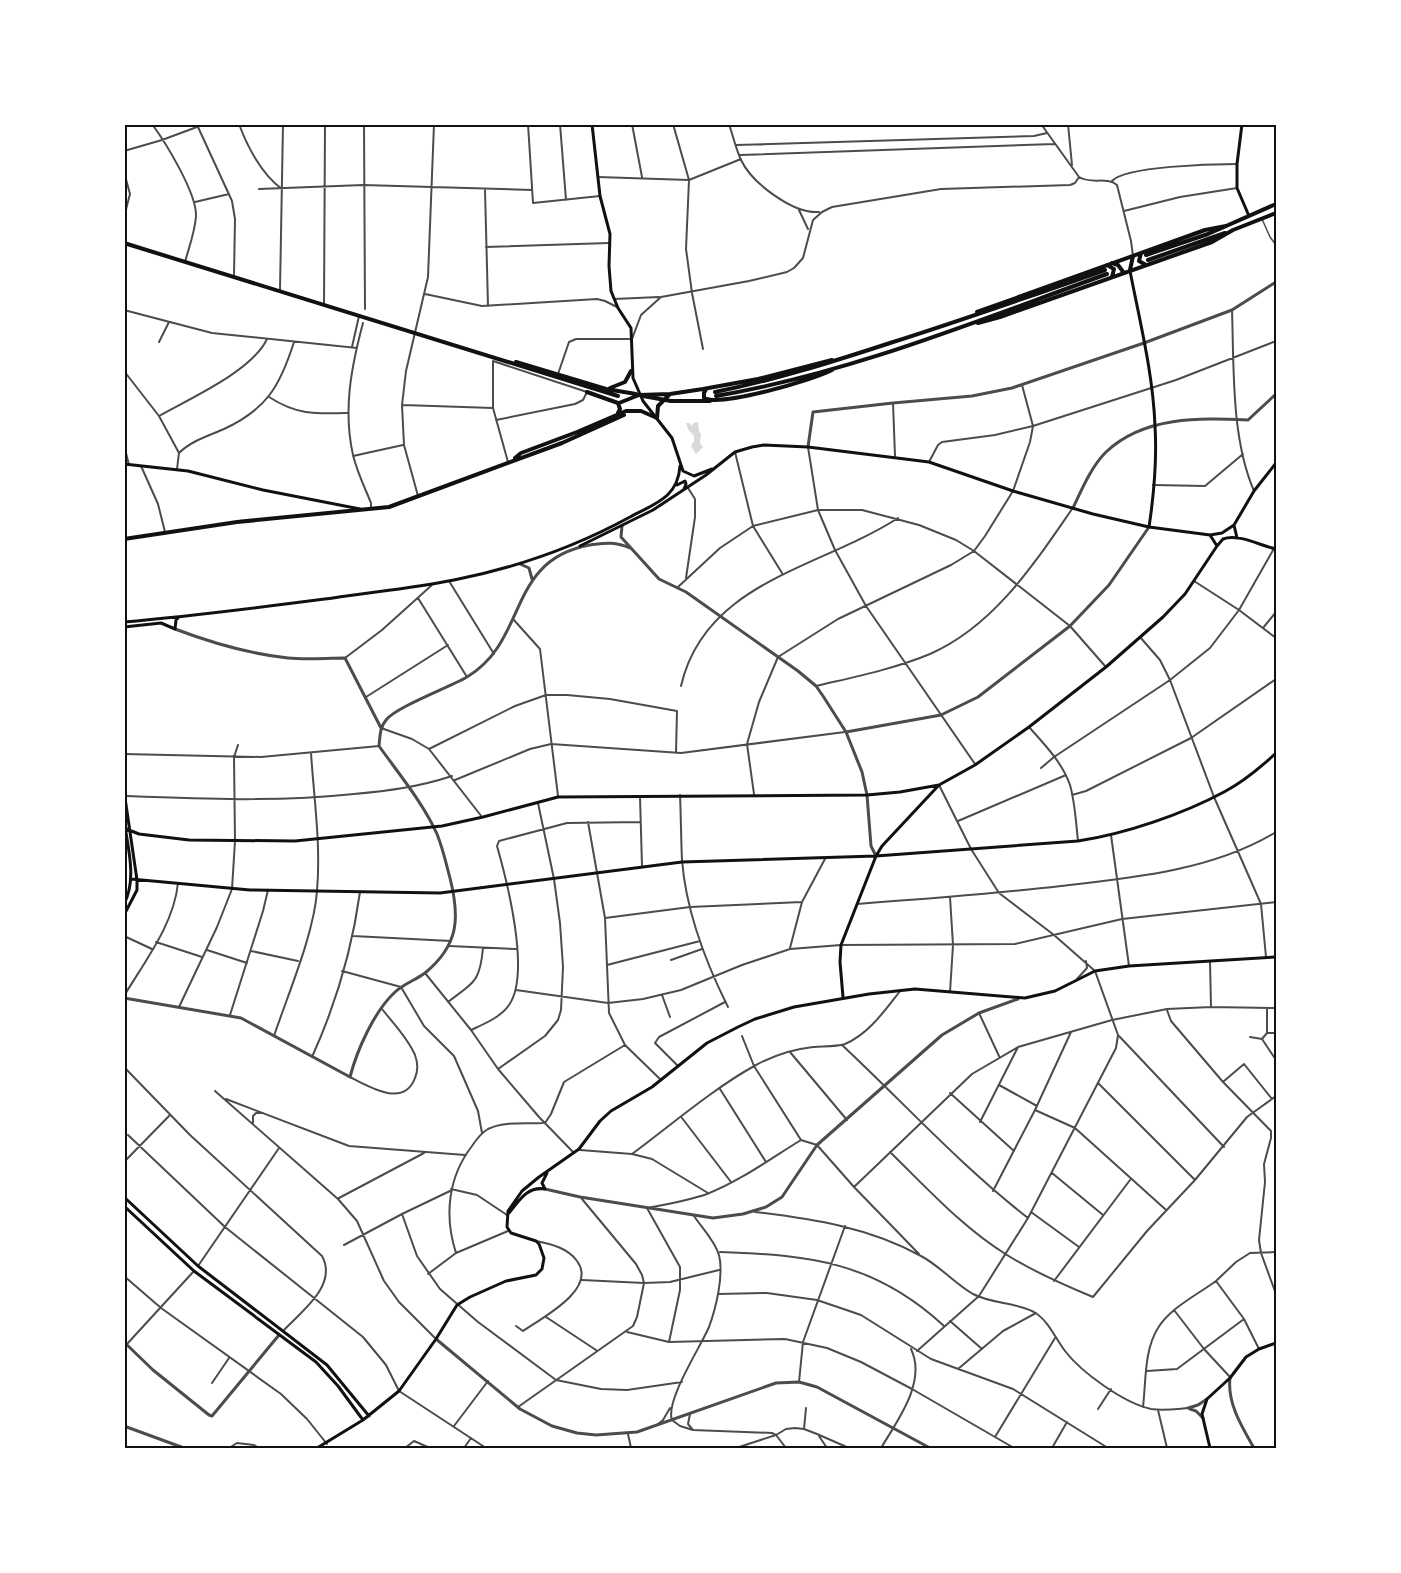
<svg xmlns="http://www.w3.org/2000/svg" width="1401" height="1573" font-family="'Varela Round',sans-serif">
<rect width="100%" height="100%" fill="#fff"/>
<path fill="#d9d9d9" d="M698,422L699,432L701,434L700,443L703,447L696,454L691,446L694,441V436L688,429L686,423H689L692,426L693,423Z"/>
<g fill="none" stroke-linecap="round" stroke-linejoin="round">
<path stroke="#4c4c4c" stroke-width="1.5" d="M1262,219L1270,237L1276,245"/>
<path stroke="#4c4c4c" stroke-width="2" d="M152,124C166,143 197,194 196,216C195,232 189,247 185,262
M239,124C247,146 262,175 282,189
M364,124L365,309
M528,124L533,203L600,196
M560,124L566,200
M632,124L642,177
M673,124L689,180L686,249L692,293L703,349
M729,124C733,136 736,149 741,160C752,183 793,214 819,212
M1041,124L1079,177
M1068,124L1072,165
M198,127L232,201L235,219L234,275
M736,145L1034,136L1047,133
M124,151L162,140L205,124
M740,155L1055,144
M124,172L130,194L124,217
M598,177L689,180L741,159
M1079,177C1092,185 1106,176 1117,185L1131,241L1133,256
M1112,181C1125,166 1214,164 1237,164
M259,189L363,185L532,190
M485,190L488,306
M195,202L229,194
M799,210L808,229
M1124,211L1180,197L1237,188
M486,247L609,243
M280,290L283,124
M425,294L482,306L597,299L605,301L617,307
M614,299L659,297
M324,305L325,124
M124,310L212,333L357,348
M1232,310C1234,367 1231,438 1254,491
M363,323C351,368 343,410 353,455C357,472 365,488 371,503V509
M159,342L169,322
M352,347L359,316
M124,371L159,416L179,453L177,469
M558,374L569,342L576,339H632L641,315L661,297L749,281L787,272L794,268L803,258L813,220L822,212L832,207L941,189L1070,185L1075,183L1079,177
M269,397C297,415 315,414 347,413
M893,403L895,456
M403,405L493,408
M159,416C191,398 252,371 267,339
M496,420L575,404L583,400L587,392L493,361V408L508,462
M124,445L129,465
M808,447L818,510L835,550L866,606L975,764
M735,452L753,526L782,573
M179,453C191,441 208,436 224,429C267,409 280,386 294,342
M353,456L403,445
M929,462L938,445L942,442L995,435L1033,426L1176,380L1276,341
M141,466L158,504L165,532
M1153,485L1205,486L1243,454
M418,496L404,445L402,405L406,371L428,277L434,124
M686,578L695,517V499L688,488
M449,581L494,654
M1194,581L1239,610L1276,638
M678,587L720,548L753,526L818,510H862L919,525L956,540L974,551L1070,626L1105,666
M418,598L467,677
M513,619L540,649L558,796
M1263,628L1276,612
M1140,637L1160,660L1170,680L1214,797L1261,904L1266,957
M345,658L382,630L432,585
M681,686C705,581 821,568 898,518
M816,686C854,677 894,669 930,654C994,626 1034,564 1072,509
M366,697L448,645
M1029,727C1044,744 1062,762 1070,785C1075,802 1076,823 1078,841
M381,728L412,739L429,749L482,817
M429,749L515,706L546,695H567L610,699L677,711L676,753
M124,754L261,757L379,746
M1041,768L1054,757L1170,680L1210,648L1239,610L1276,545
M455,780L530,749L551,744L681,753L845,732
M754,794L747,744L759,702L778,657L838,619L951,565L974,551L985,536L1013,491L1030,442L1033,426L1022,385
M680,795C681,817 681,839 682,860C686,912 705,961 728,1007
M1072,795L1086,791L1191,738L1276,679
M126,796C202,799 277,802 354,794C387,791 419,787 452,776
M640,797L642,866
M958,821L1066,775
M588,822L605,918L609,1013L625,1045L661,1080
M1111,835L1129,966
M857,904C925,899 993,894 1061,886C1133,878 1214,870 1276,832
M605,918L690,907L802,902
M124,936L152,949
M353,936L451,941
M156,942L202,957
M449,946L516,949
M790,948L802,902L826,857
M207,950L247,963
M251,951L298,961
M671,960L702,949
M1210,962L1211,1007
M607,965L700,941
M342,971L401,987L424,1026L454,1056L478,1111L482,1133
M425,973L471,1030L498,1069L539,1117L574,1153
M1077,979L1087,968L1086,961
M516,990L608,1003L643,999L681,990L742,965L790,949L841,945L1015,944L1122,919L1276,902
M950,992L953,945L950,897
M662,995L670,1017
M124,996C145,961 174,924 178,883
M448,1002C474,982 480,982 483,948
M179,1007L217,927L232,889L235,841L234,757L238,745
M1267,1008V1033
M1167,1010L1171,1021L1223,1082L1271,1131V1138L1264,1164L1265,1182L1259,1240L1261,1253L1276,1294
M979,1013L999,1056
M230,1015L263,911L268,890
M471,1030C484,1024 501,1017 509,1005C531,974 507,881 497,846L499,841L567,823L640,822
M274,1036C288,994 314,934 317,891C321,845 314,799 311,753
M742,1036L754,1066L801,1140
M1119,1036L1224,1147
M1250,1037L1262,1039L1276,1060
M1262,1039L1267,1033H1276
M842,1045C904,1103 961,1166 1028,1218
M790,1052L847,1120
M312,1057C336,1004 352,950 360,892
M678,1066L655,1043L659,1037L725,1002
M124,1067L190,1135L322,1256C338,1285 302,1311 283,1331
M498,1069L545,1036L558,1020L561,1010L563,967L560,923L554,879L538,803
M350,1077C369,1087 404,1108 415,1078C418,1071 418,1063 415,1055C408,1038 393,1023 382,1009
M1224,1081L1244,1064L1272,1099
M1098,1083L1195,1180
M999,1085L1037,1106
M720,1089L766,1162
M215,1091L338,1199L357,1221L384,1281L399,1302L436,1339
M950,1093L1014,1151
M226,1099L349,1146L465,1155
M1035,1110L1075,1128L1165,1209
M682,1118L731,1182
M980,1122L1018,1047
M253,1123V1116L256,1113H263
M545,1123L551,1114L564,1082L625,1045
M128,1135L225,1227L363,1337L386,1365L399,1391L486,1448
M580,1150L632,1154L652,1159L708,1193
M890,1152C927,1188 963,1228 1007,1255C1034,1272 1064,1285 1093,1297L1147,1231L1195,1180L1247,1117L1276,1096
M632,1154C671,1125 714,1088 756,1065C773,1056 793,1049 813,1047C823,1046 835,1047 845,1044C869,1034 885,1010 901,990
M124,1162L170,1115
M1052,1173L1103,1215
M854,1187L972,1074L1018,1047L1112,1020L1167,1009L1211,1007L1276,1008
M451,1189L477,1195L507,1215
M993,1191L1035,1110L1071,1032
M339,1198L424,1153
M755,1212C813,1219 868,1227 921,1256C940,1266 955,1284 973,1294C992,1304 1015,1302 1034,1312C1049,1321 1055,1338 1065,1351C1082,1373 1124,1403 1151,1409C1164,1411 1176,1409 1188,1408
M1031,1212L1079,1247
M402,1214L417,1256L440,1289L478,1322L556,1380L601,1389L627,1390L682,1382
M694,1216C702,1228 715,1241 719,1255C724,1275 716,1308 709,1327C700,1348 665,1401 672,1420L680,1426L693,1430L772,1433L776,1435L786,1448
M344,1245L402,1214L450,1191
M720,1252C810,1255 875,1262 944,1326
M456,1253C444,1216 448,1177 472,1146C476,1140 481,1133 488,1129C503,1121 526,1124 543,1123
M198,1266L279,1148
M428,1274L456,1253L508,1231
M124,1276L161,1308L281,1394L307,1419L327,1444
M582,1280L644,1283L670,1282L719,1270
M1054,1281L1130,1180
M1216,1281L1236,1262L1250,1253L1276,1252
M718,1294L767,1293L817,1300L861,1315L931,1359L1013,1389L1108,1448
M1174,1310L1204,1349L1230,1377
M546,1317L596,1350
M950,1321L982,1349
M516,1326L523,1331C542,1318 598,1289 577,1261C568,1248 551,1244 536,1241
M627,1332L669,1342L785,1339L827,1348L861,1362L912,1389L1014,1448
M669,1342L680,1290V1267L647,1208C667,1204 687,1201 707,1194C740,1181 770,1159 801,1140L817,1145L854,1187L919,1254
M127,1344L194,1271
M917,1351L979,1296L1028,1218L1116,1048L1118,1035L1095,971L1054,935L999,893L971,849L939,785
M958,1369L1003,1331L1036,1313
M1147,1371L1177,1369L1244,1319
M799,1382L803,1342L845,1226
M212,1383L229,1358
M518,1407L633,1326L637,1317L644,1283L642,1275L636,1264L582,1199
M1143,1407C1146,1382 1144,1350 1158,1328C1170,1308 1197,1295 1216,1281L1244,1319L1259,1349
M1098,1409L1111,1389
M1158,1410L1167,1448
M690,1414L688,1424L693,1430
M657,1425L663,1420L670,1408
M454,1426L488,1381
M804,1429L806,1408
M628,1434L631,1448
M819,1436L827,1448
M995,1437L1055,1338
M229,1448L237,1443L254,1445L259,1448
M405,1448L414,1441L430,1448
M464,1448L471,1438
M736,1448L776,1435L786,1429L795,1428L804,1429L817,1434L849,1448
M881,1448C897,1421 927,1382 911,1349
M1052,1448L1067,1422"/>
<path stroke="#4c4c4c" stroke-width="3" d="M808,447L813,412L893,403L972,396L1012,388L1144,343L1232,310L1276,282
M1073,508C1082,489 1091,467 1106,452C1144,416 1199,418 1248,420L1276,394
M622,526L621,537L659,579L686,592L798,671L816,686L823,696L846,732L862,772L867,795L871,846L876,856
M520,564L529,568L532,579
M175,629C212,643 249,654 288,658C307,660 326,658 345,658L381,728
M846,732L941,715L978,697L1070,626L1109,585L1149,527
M124,998L241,1018L350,1077C357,1050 374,1012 394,993C403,984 416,980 425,973C459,945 460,918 450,878C446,863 443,849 437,834C423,803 399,774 379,746C380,736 380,727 386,720C396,707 450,687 467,677C529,640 506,560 590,545C605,543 615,541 630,548
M545,1189L580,1197L713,1218L743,1214L766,1207L782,1197L817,1145L942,1035L979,1013L1018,999
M436,1339L520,1409L552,1426L577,1433L596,1435L637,1432L776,1383L799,1382L817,1387L930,1448
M124,1342L153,1370L209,1415L212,1416L279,1335
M1230,1378C1227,1403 1242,1427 1254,1448
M1188,1408L1198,1405L1207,1399
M1190,1409L1196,1411L1203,1418
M124,1426L184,1448"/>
<path stroke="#111" stroke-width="3" d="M592,124L600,196L610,234L609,266L611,291L618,308L631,328L633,378L643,401L672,438L683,471L694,476L712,469
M1242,124L1237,164V188L1249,216
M1130,271C1140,322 1153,374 1155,426C1157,459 1154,494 1149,527
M124,464L188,471L263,490L360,509
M677,485L685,481L686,484L684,489
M1234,525L1237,538
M1210,535L1217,546
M580,546L653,510L706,475L735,452L752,447L764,445L808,447L929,462L1013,491L1093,514L1149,527L1210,535L1222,533L1234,525L1254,491L1276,463
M124,622C194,616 263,607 333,598C373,592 414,588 454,580C515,568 575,547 630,517C654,504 678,498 680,466
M124,627L161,623L175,629L176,620L178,618
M124,791L137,880V890L124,915
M124,821C128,847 137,880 124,904
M124,828L139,834L189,840L295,841L442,826L483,817L558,797L867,795L900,792L939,785
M131,879L250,890L440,893L682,862L876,856L1078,841C1125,834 1183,814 1224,792C1243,782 1261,767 1276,753
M843,997L840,962L841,945L876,856L882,846L939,785L975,765L1029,727L1106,667L1163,617L1185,594L1217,546L1223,539C1238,533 1261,546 1276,549
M124,1197L198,1266L327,1365L369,1416
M124,1206L194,1271L316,1362L338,1386L363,1420
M509,1213C519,1201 527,1186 545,1189L542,1183L547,1173
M317,1448L363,1420L399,1391L436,1339L457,1305L470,1297L506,1281L536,1275L542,1269L544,1258L539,1244L536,1241L511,1233L507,1227L508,1211L522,1191L539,1177L579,1149L600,1121L611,1111L652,1087L707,1043L738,1027L755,1019L794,1007L869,994L915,989L1025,998L1055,991L1095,971L1129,966L1276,957
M1210,1448L1202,1414L1207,1399L1230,1378L1246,1357L1259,1349L1276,1343"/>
<path stroke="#111" stroke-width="4" d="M1233,230L1276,213
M124,243L618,396
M1141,253L1139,261L1146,265
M1146,255L1208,234L1276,204
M1148,260L1225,233
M1112,263L1118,265L1124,273
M1107,265L1114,269L1112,277
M1130,270L1133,256
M977,312L1205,230L1226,226
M978,323L1000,317L1212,242L1233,230
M516,362L606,389L636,394
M610,388L625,382L631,371
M706,389L704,393V398C721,407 813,380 832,370
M587,392L618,403L620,409L618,413
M715,392C775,380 832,362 890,343C962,320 1034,295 1105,270
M643,396L671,401H710
M716,396C851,373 979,320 1107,274
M619,403L639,395L670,394L703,389L758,379L832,360
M515,458L521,453L577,432L626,411H641L657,418L658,406L669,395
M124,539L237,522L389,507L562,443L624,415"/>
</g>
<rect width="1401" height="1573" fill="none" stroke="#ffffff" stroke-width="252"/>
<rect x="126" y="126" width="1149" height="1321" fill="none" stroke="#111" stroke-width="2"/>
</svg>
